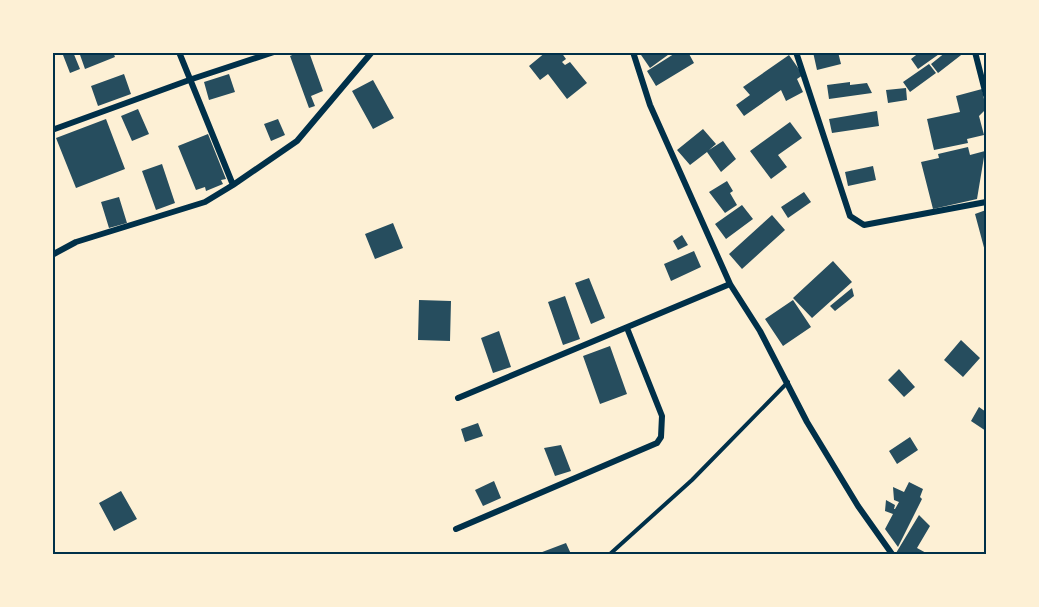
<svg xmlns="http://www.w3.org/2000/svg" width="1039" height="607" font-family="'PT Sans',sans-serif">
<rect width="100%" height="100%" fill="#fdf0d5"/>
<path fill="#264d5e" d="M69,52H73L80,69L70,73L63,55Z
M79,52H113L115,57L85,69Z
M299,52H309L323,91L311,96L315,106L309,108L290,56Z
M546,52H561L566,59L562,62L565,65L570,62L587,83L567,99L548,74L540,80L529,66Z
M639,52H672L650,68Z
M677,52H688L694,63L656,86L647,71Z
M813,52H838L841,64L817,70Z
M920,52H942L918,69L911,59Z
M946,52H965L938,73L931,64Z
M789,55L803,75L797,79L803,92L786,101L781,90L744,116L736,105L750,95L743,87Z
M929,64L936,73L910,92L903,82Z
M124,74L131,94L98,106L91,86Z
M229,74L235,92L209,100L204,82Z
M373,80L394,118L373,129L352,91Z
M850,82V85L867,83L872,93L829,99L827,85Z
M906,88L907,100L888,103L886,90Z
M982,89L986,109L979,116L984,135L967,139L968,143L934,150L927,119L960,112L956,96Z
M138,109L149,134L132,141L121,116Z
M877,111L879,126L832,133L829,119Z
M106,119L125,169L76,188L56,138Z
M278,119L285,135L271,141L264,124Z
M790,122L802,138L778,155L787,167L771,179L750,151Z
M703,129L716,144L709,150L723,141L736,159L721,172L707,152L690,165L677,150Z
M208,134L226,179L221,180L223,184L206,191L205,187L196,190L178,146Z
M968,147L970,155L985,151L977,199L933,209L921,162L939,158L938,154Z
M162,164L175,203L156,210L142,171Z
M873,166L876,180L848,186L845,172Z
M727,181L733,191L730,193L737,205L725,213L709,192Z
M804,192L811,202L788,218L781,207Z
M119,197L127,223L109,228L101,202Z
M742,205L753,219L726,239L715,224Z
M986,210V255L975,214Z
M772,215L785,230L742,269L729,254Z
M393,223L403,248L375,259L365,234Z
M682,235L688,245L678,250L673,241Z
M694,251L701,267L671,281L664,264Z
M833,261L852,282L812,318L793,298Z
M589,278L605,318L591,324L575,283Z
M852,288L854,296L835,311L830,306Z
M565,296L580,339L563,345L548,302Z
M419,300L451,301L450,341L418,340Z
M793,300L811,327L783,346L765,319Z
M499,331L511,367L493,373L481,338Z
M961,340L980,358L963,377L944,360Z
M610,346L627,394L600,404L583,356Z
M899,369L915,387L904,397L888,380Z
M979,407L986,412V431L971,421Z
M478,423L483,436L465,442L461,429Z
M910,437L918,450L897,464L889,451Z
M561,445L571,471L555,476L544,448Z
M494,481L501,498L483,506L475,490Z
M909,482L923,489L920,497L922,499L898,547L885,529L893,514L885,511L886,500L895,505L894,509H895L899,502L894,500L893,487L904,492Z
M121,491L137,519L114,531L99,503Z
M919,515L930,526L917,548L928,554H900L896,553Z
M566,543L571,554H537Z"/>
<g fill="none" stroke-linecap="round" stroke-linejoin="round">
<path stroke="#003049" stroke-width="4" d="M610,554L692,480L788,382"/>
<path stroke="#003049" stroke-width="6" d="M179,52L233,185
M633,52L650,105L730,284L760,331L807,422L858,506L892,554
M796,52L850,216L864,225L986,202
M975,52L986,95
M52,130L192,79L274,52
M52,255L76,242L205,202L233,185L297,141L372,52
M458,398L730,284
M456,529L657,443L661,437L662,416L627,328"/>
</g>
<rect width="1039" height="607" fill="none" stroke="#fdf0d5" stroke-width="108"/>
<rect x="54" y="54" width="931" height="499" fill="none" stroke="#003049" stroke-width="2"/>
</svg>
